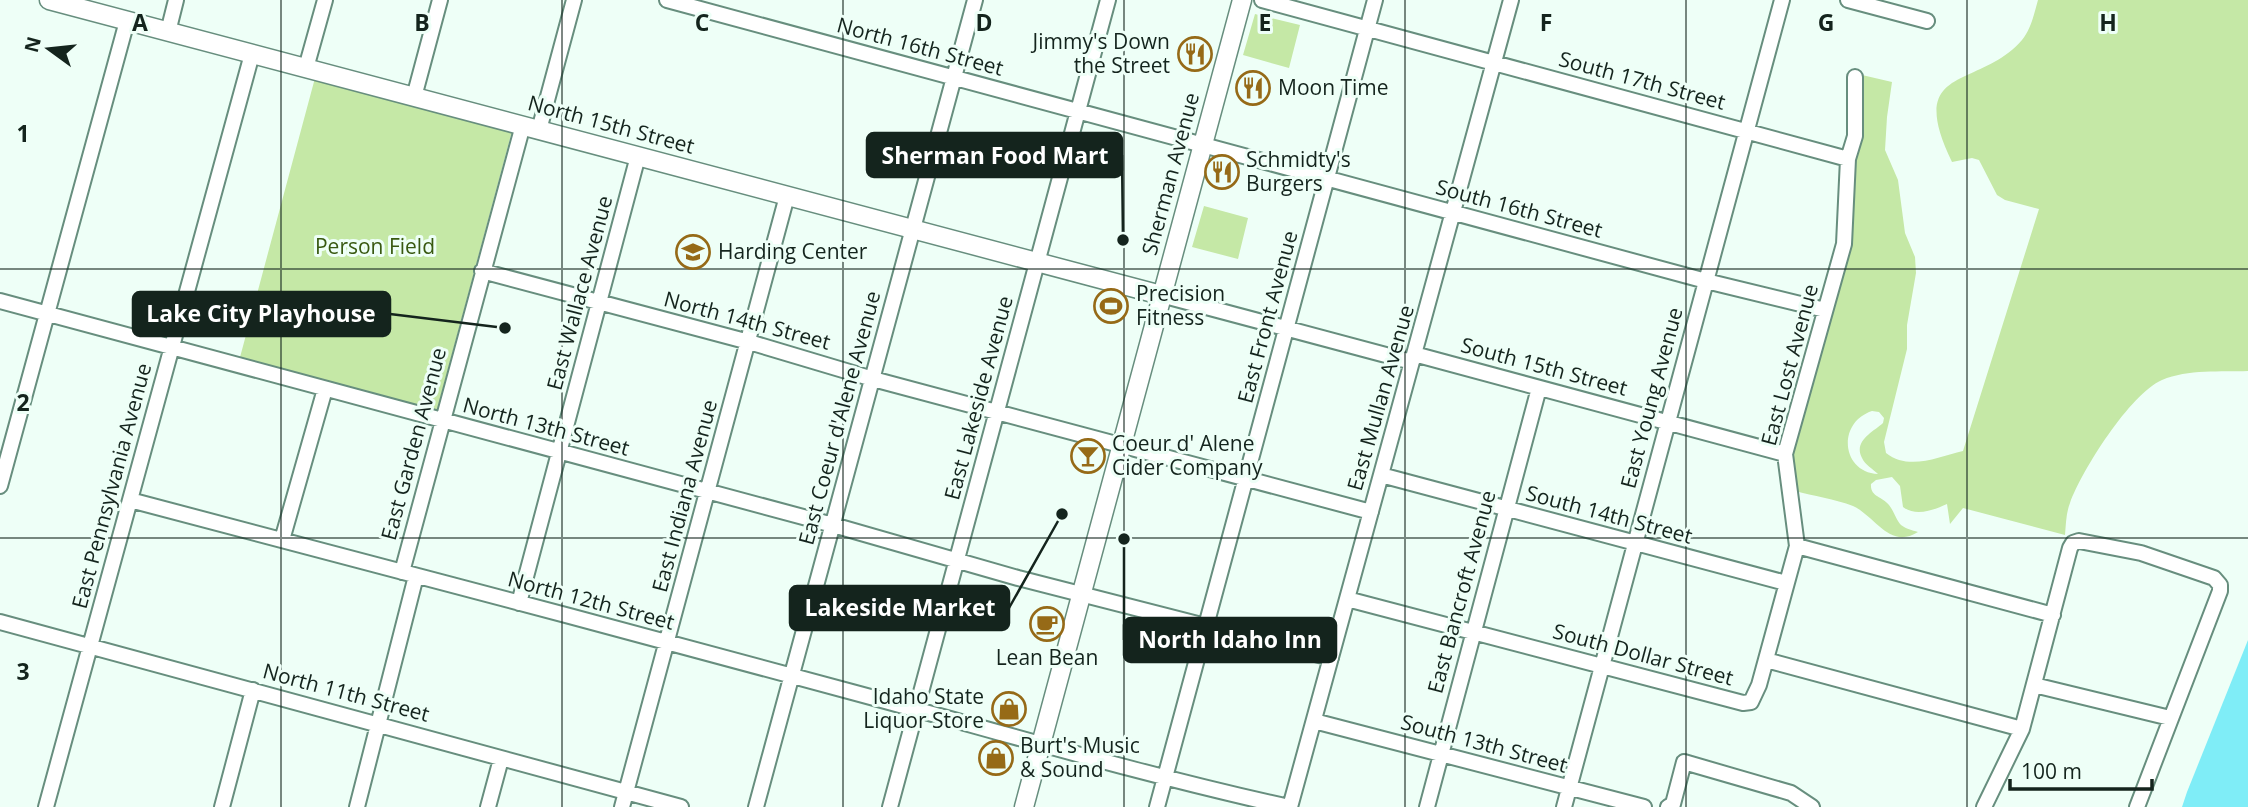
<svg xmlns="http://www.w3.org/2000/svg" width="2248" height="807" font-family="'Open Sans',sans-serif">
<rect width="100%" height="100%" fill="#eefff7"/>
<path fill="#c5e8a6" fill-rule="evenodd" d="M2038,0H2248V371C2221,372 2188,369 2162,380C2130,394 2082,470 2070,503C2066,513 2066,524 2065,535L1963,508L1950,524L1947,504C1934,510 1916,517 1903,507L1900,486L1892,477L1876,480L1871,484C1870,497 1882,496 1889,505C1894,511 1896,520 1901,525C1906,529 1912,530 1918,532C1890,550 1875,516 1853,506C1835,499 1813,496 1795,491L1792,463L1793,445L1851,246L1855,160L1859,138L1862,75L1892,82L1887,117L1885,150L1898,180L1905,233L1915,257L1916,273L1907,325V349L1884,442L1886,453C1909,471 1938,457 1963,451L2039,209L2005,200L1997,195L1979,160L1972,158L1952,162C1904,63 1979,90 2022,40C2031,29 2034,14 2038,0ZM1872,411L1879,412L1884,418L1883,423C1873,432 1853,441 1862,458C1865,465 1873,469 1878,474C1842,473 1836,423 1872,411Z
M1255,14L1300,25L1289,68L1243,55Z
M315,78L512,131L437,410L433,413L239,361Z
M1204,206L1248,218L1238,259L1192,247Z"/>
<path fill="#7fedf7" d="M2248,640V807H2182L2187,792Z"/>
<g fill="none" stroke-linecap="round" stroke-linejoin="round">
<g stroke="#678e7e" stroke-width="18">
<path id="minor" d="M667,0L1706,281L1825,310
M1262,0L1848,159
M1848,0L1927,21
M168,32L176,0
M306,68L325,0
M414,97L440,0
M539,130L574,0
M482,271L749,342L873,379L1371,512
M1161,295L1412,362
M0,301L833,525L1018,578L1331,658
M1414,354L1785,454
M1381,475L1786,583
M0,486L127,21
M130,500C370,564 612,626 852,692C997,731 1142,775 1289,807
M282,540L325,389
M1797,546L2053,615
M402,572L523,125
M1347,599L1743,703L1751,702L1759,685L1797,546L1785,454L1844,244L1848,159L1855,136V77
M519,603L638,156
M0,622L681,807
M1766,660L2022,729
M2034,685L2170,718
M1314,721L1644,807
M46,807L252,54
M222,807L253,690
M357,807L416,576
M488,807L501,759
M622,807L787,196
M756,807L975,0
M890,807L1108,0
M1157,807L1375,0
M1290,807L1511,0
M1427,807L1539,388
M1564,807L1782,0
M1668,807L1673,804L1684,762L1791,793L1812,807
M1984,807L2022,729L2070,548L2073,543L2079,541L2141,553L2214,578L2220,585V591L2137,807"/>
</g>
<g stroke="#678e7e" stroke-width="21">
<path id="major" d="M49,0L1161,295
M1024,807L1242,0"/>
</g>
<use href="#minor" stroke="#fff" stroke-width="14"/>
<use href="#major" stroke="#fff" stroke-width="18"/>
</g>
<path fill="none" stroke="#14241d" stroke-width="2" stroke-opacity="0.55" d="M281,0V807M562,0V807M843,0V807M1124,0V807M1405,0V807M1686,0V807M1967,0V807M0,269H2248M0,538H2248"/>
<defs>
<g id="restaurant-ring" transform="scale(1.75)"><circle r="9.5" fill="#eefff7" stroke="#966a17" stroke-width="1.5"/><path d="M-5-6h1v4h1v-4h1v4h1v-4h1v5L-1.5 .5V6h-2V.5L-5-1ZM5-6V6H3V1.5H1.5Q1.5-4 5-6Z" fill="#966a17"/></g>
<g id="school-ring" transform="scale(1.75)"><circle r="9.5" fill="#eefff7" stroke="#966a17" stroke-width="1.5"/><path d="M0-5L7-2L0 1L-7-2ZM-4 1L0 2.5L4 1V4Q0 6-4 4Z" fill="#966a17"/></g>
<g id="stadium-ring" transform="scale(1.75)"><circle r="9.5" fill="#eefff7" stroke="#966a17" stroke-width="1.5"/><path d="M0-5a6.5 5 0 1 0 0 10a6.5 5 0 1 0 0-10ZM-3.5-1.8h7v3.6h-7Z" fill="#966a17"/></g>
<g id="bar-ring" transform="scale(1.75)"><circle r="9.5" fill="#eefff7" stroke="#966a17" stroke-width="1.5"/><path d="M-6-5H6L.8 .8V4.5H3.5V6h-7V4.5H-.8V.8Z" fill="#966a17"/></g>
<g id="cafe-ring" transform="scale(1.75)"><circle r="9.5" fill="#eefff7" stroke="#966a17" stroke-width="1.5"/><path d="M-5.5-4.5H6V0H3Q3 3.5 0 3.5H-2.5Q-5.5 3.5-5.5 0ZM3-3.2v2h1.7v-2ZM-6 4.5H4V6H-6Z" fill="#966a17"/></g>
<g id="shop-ring" transform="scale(1.75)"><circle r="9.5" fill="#eefff7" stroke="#966a17" stroke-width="1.5"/><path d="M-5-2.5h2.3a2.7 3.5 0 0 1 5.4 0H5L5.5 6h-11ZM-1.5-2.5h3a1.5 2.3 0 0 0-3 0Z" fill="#966a17"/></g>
</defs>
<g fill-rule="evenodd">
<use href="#restaurant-ring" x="1195" y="54"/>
<use href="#restaurant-ring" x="1253" y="88"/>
<use href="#restaurant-ring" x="1222" y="172"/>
<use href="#school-ring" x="693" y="252"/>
<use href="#stadium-ring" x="1111" y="306"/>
<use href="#bar-ring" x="1088" y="456"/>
<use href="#cafe-ring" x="1047" y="624"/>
<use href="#shop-ring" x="1009" y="709"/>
<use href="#shop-ring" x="996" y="758"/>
</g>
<g text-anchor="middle" stroke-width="6" stroke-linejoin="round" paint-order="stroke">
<g font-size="21" fill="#14241d" stroke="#eefff7" text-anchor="start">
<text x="1170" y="49" text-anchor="end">Jimmy's Down<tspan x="1170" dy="24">the Street</tspan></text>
<text x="1278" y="95">Moon Time</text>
<text x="1246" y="167">Schmidty's<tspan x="1246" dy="24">Burgers</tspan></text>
<text x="718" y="259">Harding Center</text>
<text x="1136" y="301">Precision<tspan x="1136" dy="24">Fitness</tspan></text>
<text x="1112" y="451">Coeur d' Alene<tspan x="1112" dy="24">Cider Company</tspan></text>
<text x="1047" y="665" text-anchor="middle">Lean Bean</text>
<text x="984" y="704" text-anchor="end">Idaho State<tspan x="984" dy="24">Liquor Store</tspan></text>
<text x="1020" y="753">Burt's Music<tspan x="1020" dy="24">&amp; Sound</tspan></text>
</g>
<g font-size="21" fill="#14241d" stroke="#eefff7">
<text transform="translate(920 47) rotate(15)" y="7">North 16th Street</text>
<text transform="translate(1642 81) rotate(15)" y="7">South 17th Street</text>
<text transform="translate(611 125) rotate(15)" y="7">North 15th Street</text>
<text transform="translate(1171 174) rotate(-75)" y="7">Sherman Avenue</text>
<text transform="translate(1519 209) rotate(15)" y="7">South 16th Street</text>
<text transform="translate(580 293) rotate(-75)" y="7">East Wallace Avenue</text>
<text transform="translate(1268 317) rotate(-75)" y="7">East Front Avenue</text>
<text transform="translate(747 321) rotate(15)" y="7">North 14th Street</text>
<text transform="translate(1790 365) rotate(-75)" y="7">East Lost Avenue</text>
<text transform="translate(1544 367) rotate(15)" y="7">South 15th Street</text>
<text transform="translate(979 398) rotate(-75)" y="7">East Lakeside Avenue</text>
<text transform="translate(1381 398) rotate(-74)" y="7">East Mullan Avenue</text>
<text transform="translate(1652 398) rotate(-75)" y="7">East Young Avenue</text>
<text transform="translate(840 418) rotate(-75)" y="7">East Coeur d'Alene Avenue</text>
<text transform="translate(546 427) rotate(15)" y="7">North 13th Street</text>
<text transform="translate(414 444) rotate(-75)" y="7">East Garden Avenue</text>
<text transform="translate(112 486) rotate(-75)" y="7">East Pennsylvania Avenue</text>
<text transform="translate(685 496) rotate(-75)" y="7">East Indiana Avenue</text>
<text transform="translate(1609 515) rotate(15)" y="7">South 14th Street</text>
<text transform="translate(1462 592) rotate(-75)" y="7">East Bancroft Avenue</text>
<text transform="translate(591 601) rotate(15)" y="7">North 12th Street</text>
<text transform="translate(1643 655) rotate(15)" y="7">South Dollar Street</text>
<text transform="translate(346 693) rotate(15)" y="7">North 11th Street</text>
<text transform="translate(1484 744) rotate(15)" y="7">South 13th Street</text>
</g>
<g font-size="21" fill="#385910" stroke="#eefff7">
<text x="375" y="254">Person Field</text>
</g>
</g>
<g font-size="23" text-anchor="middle" font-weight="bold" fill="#14241d" stroke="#eefff7" stroke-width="6" stroke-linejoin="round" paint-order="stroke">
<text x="140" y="31">A</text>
<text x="422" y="31">B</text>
<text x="702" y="31">C</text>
<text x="984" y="31">D</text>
<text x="1265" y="31">E</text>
<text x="1546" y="31">F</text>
<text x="1826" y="31">G</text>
<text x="2108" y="31">H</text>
<text x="23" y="142">1</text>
<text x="23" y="411">2</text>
<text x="23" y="680">3</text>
</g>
<path fill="none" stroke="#14241d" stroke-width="2.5" d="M1123 240L1122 155M505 328L390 314M1062 514L1009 608M1124 539L1124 640"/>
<g fill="#14241d" stroke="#eefff7" stroke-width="2.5">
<circle cx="1123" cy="240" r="7"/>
<circle cx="505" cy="328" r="7"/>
<circle cx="1062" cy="514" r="7"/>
<circle cx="1124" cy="539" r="7"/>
</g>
<g fill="#14241d" stroke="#14241d" stroke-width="2.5">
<rect x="867" y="133" width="255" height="44" rx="7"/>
<rect x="133" y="292" width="257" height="44" rx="7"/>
<rect x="790" y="586" width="219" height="44" rx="7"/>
<rect x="1124" y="618" width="212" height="44" rx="7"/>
</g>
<g font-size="23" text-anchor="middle" font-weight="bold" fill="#fff">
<text x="995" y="164">Sherman Food Mart</text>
<text x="261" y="322">Lake City Playhouse</text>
<text x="900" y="616">Lakeside Market</text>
<text x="1230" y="648">North Idaho Inn</text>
</g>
<g transform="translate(49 49) rotate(285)" stroke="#eefff7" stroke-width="5" paint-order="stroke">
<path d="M0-5L12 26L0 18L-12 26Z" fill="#14241d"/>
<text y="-10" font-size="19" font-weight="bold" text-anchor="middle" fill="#14241d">N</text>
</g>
<path d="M2010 779v10h142v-10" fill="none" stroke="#14241d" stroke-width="3.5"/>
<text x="2021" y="779" font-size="21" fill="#14241d" stroke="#eefff7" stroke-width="5" paint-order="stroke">100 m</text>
</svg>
